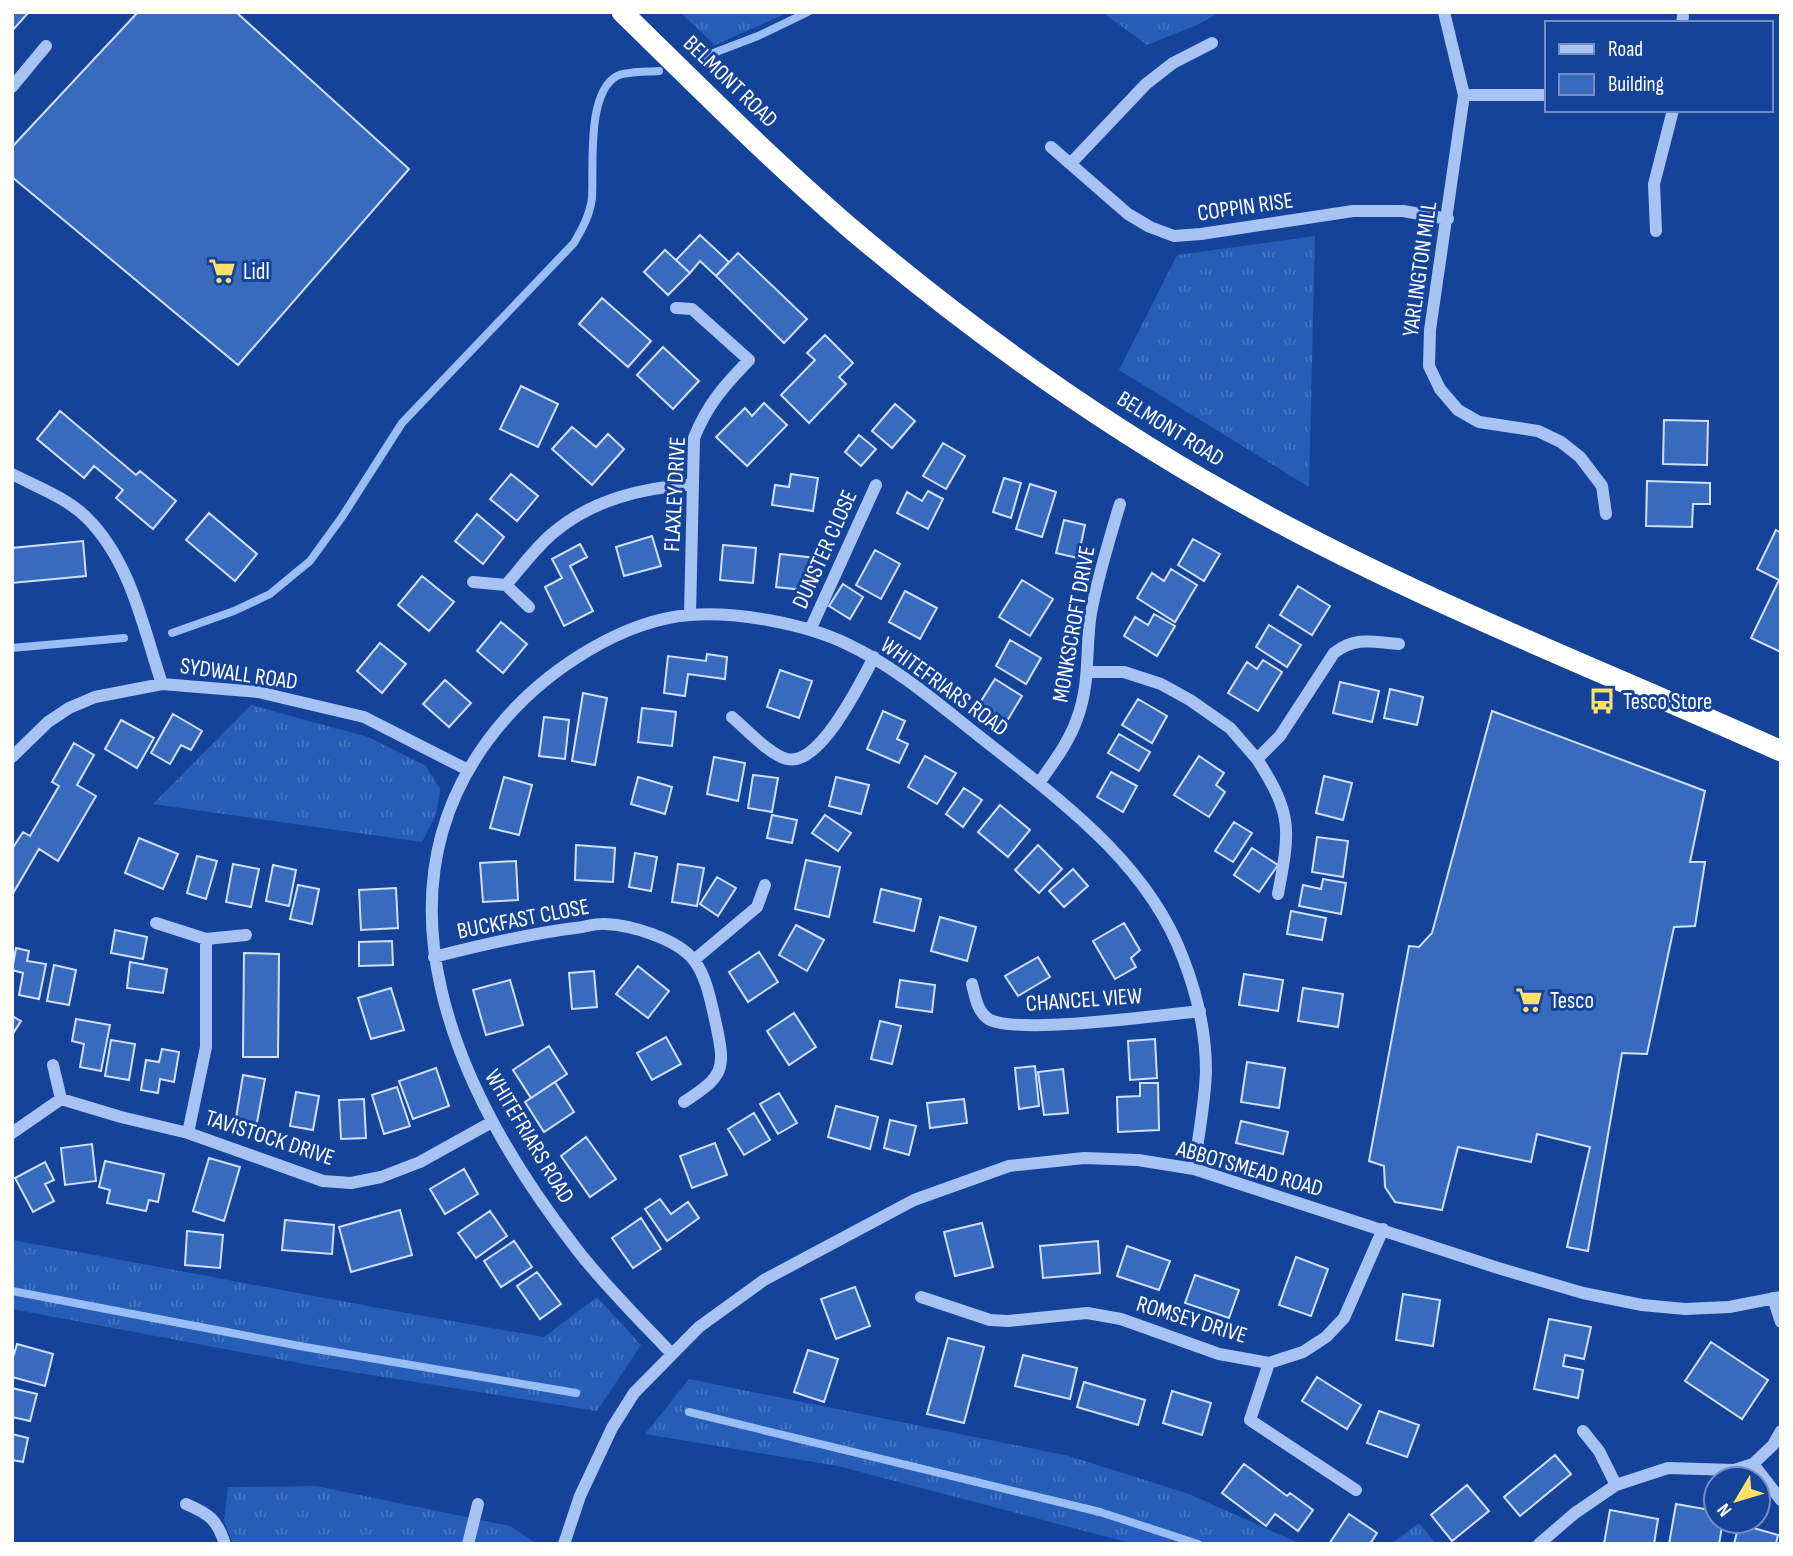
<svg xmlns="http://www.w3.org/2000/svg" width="1793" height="1556" font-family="'Sofia Sans Condensed',sans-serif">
<defs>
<pattern id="grass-tufts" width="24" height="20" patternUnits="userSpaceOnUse" patternTransform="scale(1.75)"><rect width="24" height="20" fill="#275cb7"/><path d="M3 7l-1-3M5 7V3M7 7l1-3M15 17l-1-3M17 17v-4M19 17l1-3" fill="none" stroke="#4774c2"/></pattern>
</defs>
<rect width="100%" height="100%" fill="#144399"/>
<path fill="url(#grass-tufts)" d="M680,12H790L715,45Z
M1107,12H1220L1197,25L1147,45L1106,15Z
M1315,236L1309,487L1119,370L1177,255Z
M251,705L368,737L426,766L440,789L436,815L422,842L153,804Z
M12,1240C190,1272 366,1307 544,1337L597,1297L641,1345L597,1411L315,1366L12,1309Z
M689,1379L1069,1456L1189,1494L1301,1544H1134L838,1466L645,1434Z
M316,1486L510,1526L534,1542L533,1544H233L224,1521L228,1487Z
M1419,1523L1436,1544H1391Z"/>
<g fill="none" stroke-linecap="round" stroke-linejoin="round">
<path stroke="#99bdf5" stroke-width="8" d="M703,57L758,36L808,12
M172,633L234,611L270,594L310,561L342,517L402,423L574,243C582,229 590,215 592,198C594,167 586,93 617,76C627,71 647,72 659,71
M12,648L124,638
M12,1291L305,1347L576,1393
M689,1412L1100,1512L1198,1544"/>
</g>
<path fill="#386abe" stroke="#cfe0fd" stroke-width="2" d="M12,12H29L12,31Z
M138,12H236L409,169L238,365L12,177V147Z
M700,235L729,262L716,276L700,261L690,273L676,260Z
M665,250L690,273L668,295L644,272Z
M738,253L807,319L784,343L716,276Z
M602,298L651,341L628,367L579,324Z
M825,335L853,363L839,377L846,384L809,423L781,395L815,360L807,353Z
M663,347L699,381L673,409L637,375Z
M521,386L558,404L538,447L500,429Z
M764,403L787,425L747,466L716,437L745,408L752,416Z
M895,404L915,421L892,448L872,431Z
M60,411L136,475L140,471L176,501L153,529L116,498L123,490L94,466L84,478L37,439Z
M1664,420L1708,421L1707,465L1663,464Z
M572,427L596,447L608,434L624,449L592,485L552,449Z
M859,435L876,449L861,466L845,452Z
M943,443L965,456L946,489L923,476Z
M511,474L538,496L517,521L490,499Z
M791,474L818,478L813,511L772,505L775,485L789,487Z
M1004,478L1021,483L1011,518L993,512Z
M1647,481L1710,483V504H1693L1692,527L1646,526Z
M1030,484L1056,492L1042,537L1016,529Z
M928,491L943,499L928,529L897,513L907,492L922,501Z
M209,513L257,554L235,581L186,540Z
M477,514L504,537L483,564L455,541Z
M1064,520L1085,525L1078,558L1056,553Z
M1776,530L1781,533V652L1751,638L1779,580L1757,569Z
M652,536L661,566L624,576L616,547Z
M1193,539L1220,554L1204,581L1178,565Z
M83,541L86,576L12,583V548Z
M580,544L587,557L570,566L593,611L564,626L545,587L562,578L552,559Z
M723,545L756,548L753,583L720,580Z
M875,550L900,564L881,599L856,585Z
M780,554L816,558L812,591L776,587Z
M1171,569L1197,585L1175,622L1137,598L1152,573L1164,581Z
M422,576L454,602L429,631L398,605Z
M1022,580L1053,599L1030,636L999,617Z
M843,584L863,597L850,619L829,606Z
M1298,586L1330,606L1312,635L1280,615Z
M905,591L937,608L920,639L889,622Z
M1154,614L1175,626L1157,656L1124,636L1135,617L1148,625Z
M501,622L527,644L503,673L477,651Z
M1269,625L1301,645L1287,667L1256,647Z
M1010,640L1041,658L1026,684L996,666Z
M380,643L406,664L382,693L357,671Z
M707,654L727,657L725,679L688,674L685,696L664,693L668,656L706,661Z
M1263,660L1282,672L1258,711L1228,693L1247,662L1257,669Z
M780,670L812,681L799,718L767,707Z
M995,679L1022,696L1004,726L976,709Z
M445,680L471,703L449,727L423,704Z
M1340,682L1379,691L1372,722L1333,713Z
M1390,689L1423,697L1417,725L1384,718Z
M583,693L607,698L595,765L572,761Z
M1138,699L1167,716L1152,743L1122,725Z
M642,708L676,712L672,746L638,742Z
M883,711L905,721L897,739L908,744L899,763L867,749Z
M1492,711L1705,791L1690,862H1705L1695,926L1674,927L1647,1054L1622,1053L1588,1251L1567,1247L1590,1147L1537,1134L1531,1162L1458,1147L1442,1210L1395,1202L1385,1187L1384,1166L1369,1161L1409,946L1419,947L1432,933Z
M173,714L202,731L191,750L181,745L170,764L151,753Z
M544,717L569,720L565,759L539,756Z
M121,720L154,738L137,768L105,749Z
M1119,734L1150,752L1139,771L1108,753Z
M74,743L94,755L77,785L96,796L58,861L39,849L12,895V849L23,832L30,836L59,786L52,782Z
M925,756L956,773L937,804L908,787Z
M1199,756L1224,773L1216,785L1225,792L1209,817L1174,795Z
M714,757L745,763L738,801L707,794Z
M1111,772L1137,786L1123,812L1097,797Z
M753,775L778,778L772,812L748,808Z
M1324,776L1352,783L1343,820L1316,813Z
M504,777L532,785L519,835L490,828Z
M638,777L672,787L665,814L631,804Z
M836,777L869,785L861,814L829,806Z
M964,788L982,800L963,827L946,814Z
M1000,805L1030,830L1008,857L978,832Z
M772,815L797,820L792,843L767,838Z
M825,815L851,833L838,851L812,833Z
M1234,822L1252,833L1233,862L1215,851Z
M1317,837L1348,841L1343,877L1312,872Z
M139,838L178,854L163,889L125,873Z
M576,845L615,848L613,882L575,880Z
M1038,845L1062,869L1039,893L1015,870Z
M1252,848L1278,865L1259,892L1234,875Z
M635,853L657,857L651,891L629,887Z
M197,856L217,861L206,899L187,893Z
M806,860L840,867L829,917L795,909Z
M516,861L518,900L483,902L480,863Z
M233,864L259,869L251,907L226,902Z
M678,864L704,868L697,906L672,902Z
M273,865L296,870L289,906L266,901Z
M1073,869L1088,886L1064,907L1049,891Z
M717,877L736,888L718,916L700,904Z
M1323,879L1346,883L1341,914L1299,906L1303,885L1321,889Z
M298,885L319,889L312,924L290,919Z
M396,888L398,928L361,930L359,890Z
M881,889L921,899L914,931L874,922Z
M1291,911L1326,918L1322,940L1287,934Z
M940,917L976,927L967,961L931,951Z
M1124,923L1140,950L1131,958L1136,967L1115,979L1093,941Z
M796,925L824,940L807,971L779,955Z
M115,930L147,937L143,959L111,953Z
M392,941L393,965L359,966V942Z
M16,948L29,951L27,961L46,964L39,999L19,995L23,973L12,970Z
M759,952L778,982L748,1002L729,972Z
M244,953L279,954L278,1057H243Z
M1038,957L1050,977L1018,996L1005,976Z
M130,962L167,969L163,993L127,988Z
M54,965L76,970L69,1005L47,1001Z
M638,966L669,991L648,1018L616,994Z
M594,971L597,1007L572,1009L569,973Z
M1244,974L1283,980L1278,1011L1239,1005Z
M510,980L523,1025L486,1035L473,990Z
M900,980L935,985L932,1012L896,1007Z
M391,988L404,1030L371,1039L358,998Z
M1303,988L1343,994L1338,1027L1298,1021Z
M794,1013L816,1047L789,1065L767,1031Z
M12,1016L21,1021L12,1035Z
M76,1019L110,1025L101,1071L80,1067L84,1044L72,1041Z
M880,1021L901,1026L892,1064L871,1059Z
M666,1037L681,1064L652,1080L637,1053Z
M1155,1039L1157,1078L1130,1080L1128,1041Z
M111,1040L135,1044L129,1080L105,1076Z
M549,1046L567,1074L531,1098L513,1070Z
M162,1049L179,1052L174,1082L160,1079L158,1093L141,1090L146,1060L159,1062Z
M1247,1062L1285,1068L1279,1108L1241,1102Z
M1035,1066L1039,1106L1019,1109L1015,1068Z
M436,1068L449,1106L413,1119L399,1081Z
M1063,1069L1068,1113L1044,1115L1038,1072Z
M243,1075L265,1079L256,1128L235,1124Z
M555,1082L574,1112L544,1132L525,1102Z
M1140,1083H1158L1159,1130L1118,1132L1117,1097L1140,1096Z
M397,1087L410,1126L384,1134L372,1095Z
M296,1092L319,1096L313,1130L290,1126Z
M779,1093L797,1123L778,1134L760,1104Z
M364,1099L366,1138L341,1139L339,1100Z
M964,1099L967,1123L930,1128L927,1103Z
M836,1106L878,1117L870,1149L828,1137Z
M754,1113L770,1140L744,1155L728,1129Z
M890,1120L916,1126L909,1155L884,1148Z
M1241,1121L1288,1132L1283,1154L1236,1143Z
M586,1137L616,1179L590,1197L561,1156Z
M715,1143L727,1175L692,1188L680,1156Z
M92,1144L96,1181L65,1185L61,1148Z
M209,1158L240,1167L224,1221L193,1211Z
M105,1161L164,1174L158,1202L149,1200L146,1211L107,1203L110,1190L99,1187Z
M45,1162L54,1180L45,1184L54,1201L33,1212L15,1178Z
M464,1169L478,1194L445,1214L430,1189Z
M660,1199L671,1214L688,1202L699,1218L667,1241L645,1209Z
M400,1210L412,1255L351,1272L339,1227Z
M490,1211L507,1236L476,1258L458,1233Z
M641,1218L661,1249L633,1268L612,1238Z
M285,1220L334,1225L332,1254L282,1250Z
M982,1223L993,1267L955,1276L944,1232Z
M187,1231L223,1235L220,1268L185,1265Z
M514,1241L532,1267L501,1287L484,1261Z
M1098,1241L1100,1273L1043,1278L1040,1246Z
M1127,1246L1170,1261L1159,1290L1117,1276Z
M1296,1257L1328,1269L1311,1316L1279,1305Z
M537,1272L561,1304L540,1319L517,1286Z
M1195,1275L1239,1290L1229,1318L1185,1303Z
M855,1287L870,1326L836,1339L821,1299Z
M1403,1294L1440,1300L1433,1346L1396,1340Z
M1549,1319L1591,1327L1584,1359L1565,1355L1563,1366L1583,1370L1578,1398L1534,1389Z
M948,1338L984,1347L964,1423L927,1414Z
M1711,1342L1768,1380L1742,1419L1685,1381Z
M17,1344L53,1354L45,1386L12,1377V1361Z
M808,1350L838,1359L824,1402L794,1392Z
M1023,1355L1077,1368L1070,1399L1015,1386Z
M1317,1377L1361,1405L1347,1429L1302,1401Z
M1084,1382L1145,1400L1138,1425L1077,1407Z
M12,1388L37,1394L30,1421L12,1417Z
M1172,1391L1211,1403L1202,1435L1163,1423Z
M1379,1411L1419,1425L1407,1457L1367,1443Z
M12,1434L28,1438L23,1462L12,1460Z
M1555,1455L1571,1474L1520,1516L1504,1497Z
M1244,1464L1287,1496L1290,1493L1313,1510L1298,1531L1275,1514L1266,1526L1222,1493Z
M1467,1485L1489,1511L1452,1541L1431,1515Z
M1676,1504L1716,1511V1521H1723L1719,1544H1669Z
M1610,1510L1658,1519L1654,1544H1604Z
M1349,1514L1377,1533L1370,1544H1329Z
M1739,1524L1778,1535L1776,1544H1734Z"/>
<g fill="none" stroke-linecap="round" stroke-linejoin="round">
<path stroke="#a7c3f3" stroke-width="12" d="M1444,12L1464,95L1430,330L1429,366L1440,389L1458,410L1479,422L1538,431L1561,442L1580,457L1602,486L1606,514
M1682,23L1683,16
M12,87L46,46
M1464,95H1546
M1051,147L1128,214L1150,227L1174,236L1201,234L1353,211H1403L1448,219
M1071,163L1146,84L1173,63L1212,43
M1656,231L1654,184L1673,110
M676,308L692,309L749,360C724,386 707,405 694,438L690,615
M12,474C37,487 67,498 87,518C131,562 143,627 162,684
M473,582L506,585
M529,607L506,585C521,568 536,547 553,533C593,499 643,488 693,484
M810,630L876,485
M1089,672H1124L1161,684L1190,700L1230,728L1257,759L1280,736L1334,653C1356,636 1373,642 1399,644
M732,717C746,729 770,755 787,759C820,767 861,682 874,657
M12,757L48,722L69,708L95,697L162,684L258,692L364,717L468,770
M1257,759C1293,815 1290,830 1278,894
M1039,783C1053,763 1069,742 1077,719C1091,681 1085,650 1091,613C1098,576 1109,540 1120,504
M156,923L206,939
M434,957C481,945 527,934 575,928C585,927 596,923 606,924C632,925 676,939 693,959C707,976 711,1003 716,1024C726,1070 724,1076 684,1102
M694,960L757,907L765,885
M972,984C975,996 977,1010 987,1018C1009,1036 1164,1015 1200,1011
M53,1065L61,1099L121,1117L188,1133L323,1181L351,1183L381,1177L420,1162L492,1122
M12,1133L61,1099
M188,1133L206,1047V939L246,935
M921,1297L990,1320L1008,1321L1087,1313L1121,1319L1219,1354L1269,1363L1303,1352L1326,1337L1344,1318L1383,1229
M1773,1298L1781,1322
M671,1353C639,1319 604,1285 575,1247C458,1096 358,886 506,718C549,669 623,620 690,615C736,611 806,624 847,644C896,667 937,703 979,736C1057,798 1147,861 1183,958C1197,994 1206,1033 1206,1071C1205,1104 1198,1137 1194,1169
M1269,1363L1250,1420L1356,1490
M1583,1431L1599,1451L1616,1485
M1753,1464L1781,1500
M186,1504C209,1514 217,1519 225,1544
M468,1544L478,1504
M564,1544L580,1496L612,1428L634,1393L699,1327L764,1280L914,1200L1009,1166L1084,1158L1138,1160L1194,1169L1498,1268L1583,1293L1642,1305L1685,1309L1729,1307L1781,1297
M1539,1544L1575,1513L1616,1485L1668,1468L1734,1470L1753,1464L1773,1445L1781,1431"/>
<path stroke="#fff" stroke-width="21" d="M622,12C697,85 771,160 850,228C968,328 1096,420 1231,496C1407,596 1597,668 1781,751"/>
</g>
<defs>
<g id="supermarket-bare" transform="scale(2.1)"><path d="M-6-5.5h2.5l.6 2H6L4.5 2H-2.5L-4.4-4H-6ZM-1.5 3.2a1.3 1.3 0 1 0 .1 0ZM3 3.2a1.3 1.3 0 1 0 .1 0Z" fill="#ffe069" stroke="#144399" stroke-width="2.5" paint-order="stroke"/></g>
<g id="bus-bare" transform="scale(2.1)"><path d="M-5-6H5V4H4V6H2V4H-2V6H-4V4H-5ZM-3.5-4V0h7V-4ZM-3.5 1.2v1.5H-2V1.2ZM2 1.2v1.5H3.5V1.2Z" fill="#ffe069" stroke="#144399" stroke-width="2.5" paint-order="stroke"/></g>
</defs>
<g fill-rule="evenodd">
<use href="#supermarket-bare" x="222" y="271"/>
<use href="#bus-bare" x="1602" y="701"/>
<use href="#supermarket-bare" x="1529" y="1000"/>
</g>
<g text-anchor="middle" stroke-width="6" stroke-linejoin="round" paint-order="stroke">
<g font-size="23" fill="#fff" stroke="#144399">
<text transform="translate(731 81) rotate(44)" y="8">BELMONT ROAD</text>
<text transform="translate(1245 206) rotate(-8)" y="8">COPPIN RISE</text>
<text transform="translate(1419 269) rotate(-82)" y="8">YARLINGTON MILL</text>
<text transform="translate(1171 428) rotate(32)" y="8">BELMONT ROAD</text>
<text transform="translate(674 494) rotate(-87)" y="8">FLAXLEY DRIVE</text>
<text transform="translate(824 549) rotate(-66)" y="8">DUNSTER CLOSE</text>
<text transform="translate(1073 624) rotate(-80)" y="8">MONKSCROFT DRIVE</text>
<text transform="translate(239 673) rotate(8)" y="8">SYDWALL ROAD</text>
<text transform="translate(945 686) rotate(36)" y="8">WHITEFRIARS ROAD</text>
<text transform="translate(523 918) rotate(-11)" y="8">BUCKFAST CLOSE</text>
<text transform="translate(1084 999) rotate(-4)" y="8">CHANCEL VIEW</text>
<text transform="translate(530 1136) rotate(59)" y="8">WHITEFRIARS ROAD</text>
<text transform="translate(270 1137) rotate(18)" y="8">TAVISTOCK DRIVE</text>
<text transform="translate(1250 1168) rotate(16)" y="8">ABBOTSMEAD ROAD</text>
<text transform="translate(1192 1319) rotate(17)" y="8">ROMSEY DRIVE</text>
</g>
<g font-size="23" fill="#fff" stroke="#144399" text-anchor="start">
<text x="243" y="279">Lidl</text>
<text x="1623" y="709">Tesco Store</text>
<text x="1550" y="1008">Tesco</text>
</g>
</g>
<rect width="1793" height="1556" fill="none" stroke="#ffffff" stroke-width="28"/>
<rect x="1545" y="21" width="228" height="91" fill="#144399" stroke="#728ec2" stroke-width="2"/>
<rect x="1559" y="44" width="35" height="10" fill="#a7c3f3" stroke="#728ec2" stroke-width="2"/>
<text x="1608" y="56" font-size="21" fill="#ffffff">Road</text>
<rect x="1559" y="74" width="35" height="21" fill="#386abe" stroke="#728ec2" stroke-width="2"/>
<text x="1608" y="91" font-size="21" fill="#ffffff">Building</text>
<g transform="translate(1737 1500) rotate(232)"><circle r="33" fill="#144399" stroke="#728ec2" stroke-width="2"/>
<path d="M0-5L12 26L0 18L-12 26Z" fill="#ffe069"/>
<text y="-10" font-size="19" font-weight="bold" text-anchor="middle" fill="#ffffff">N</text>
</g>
</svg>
